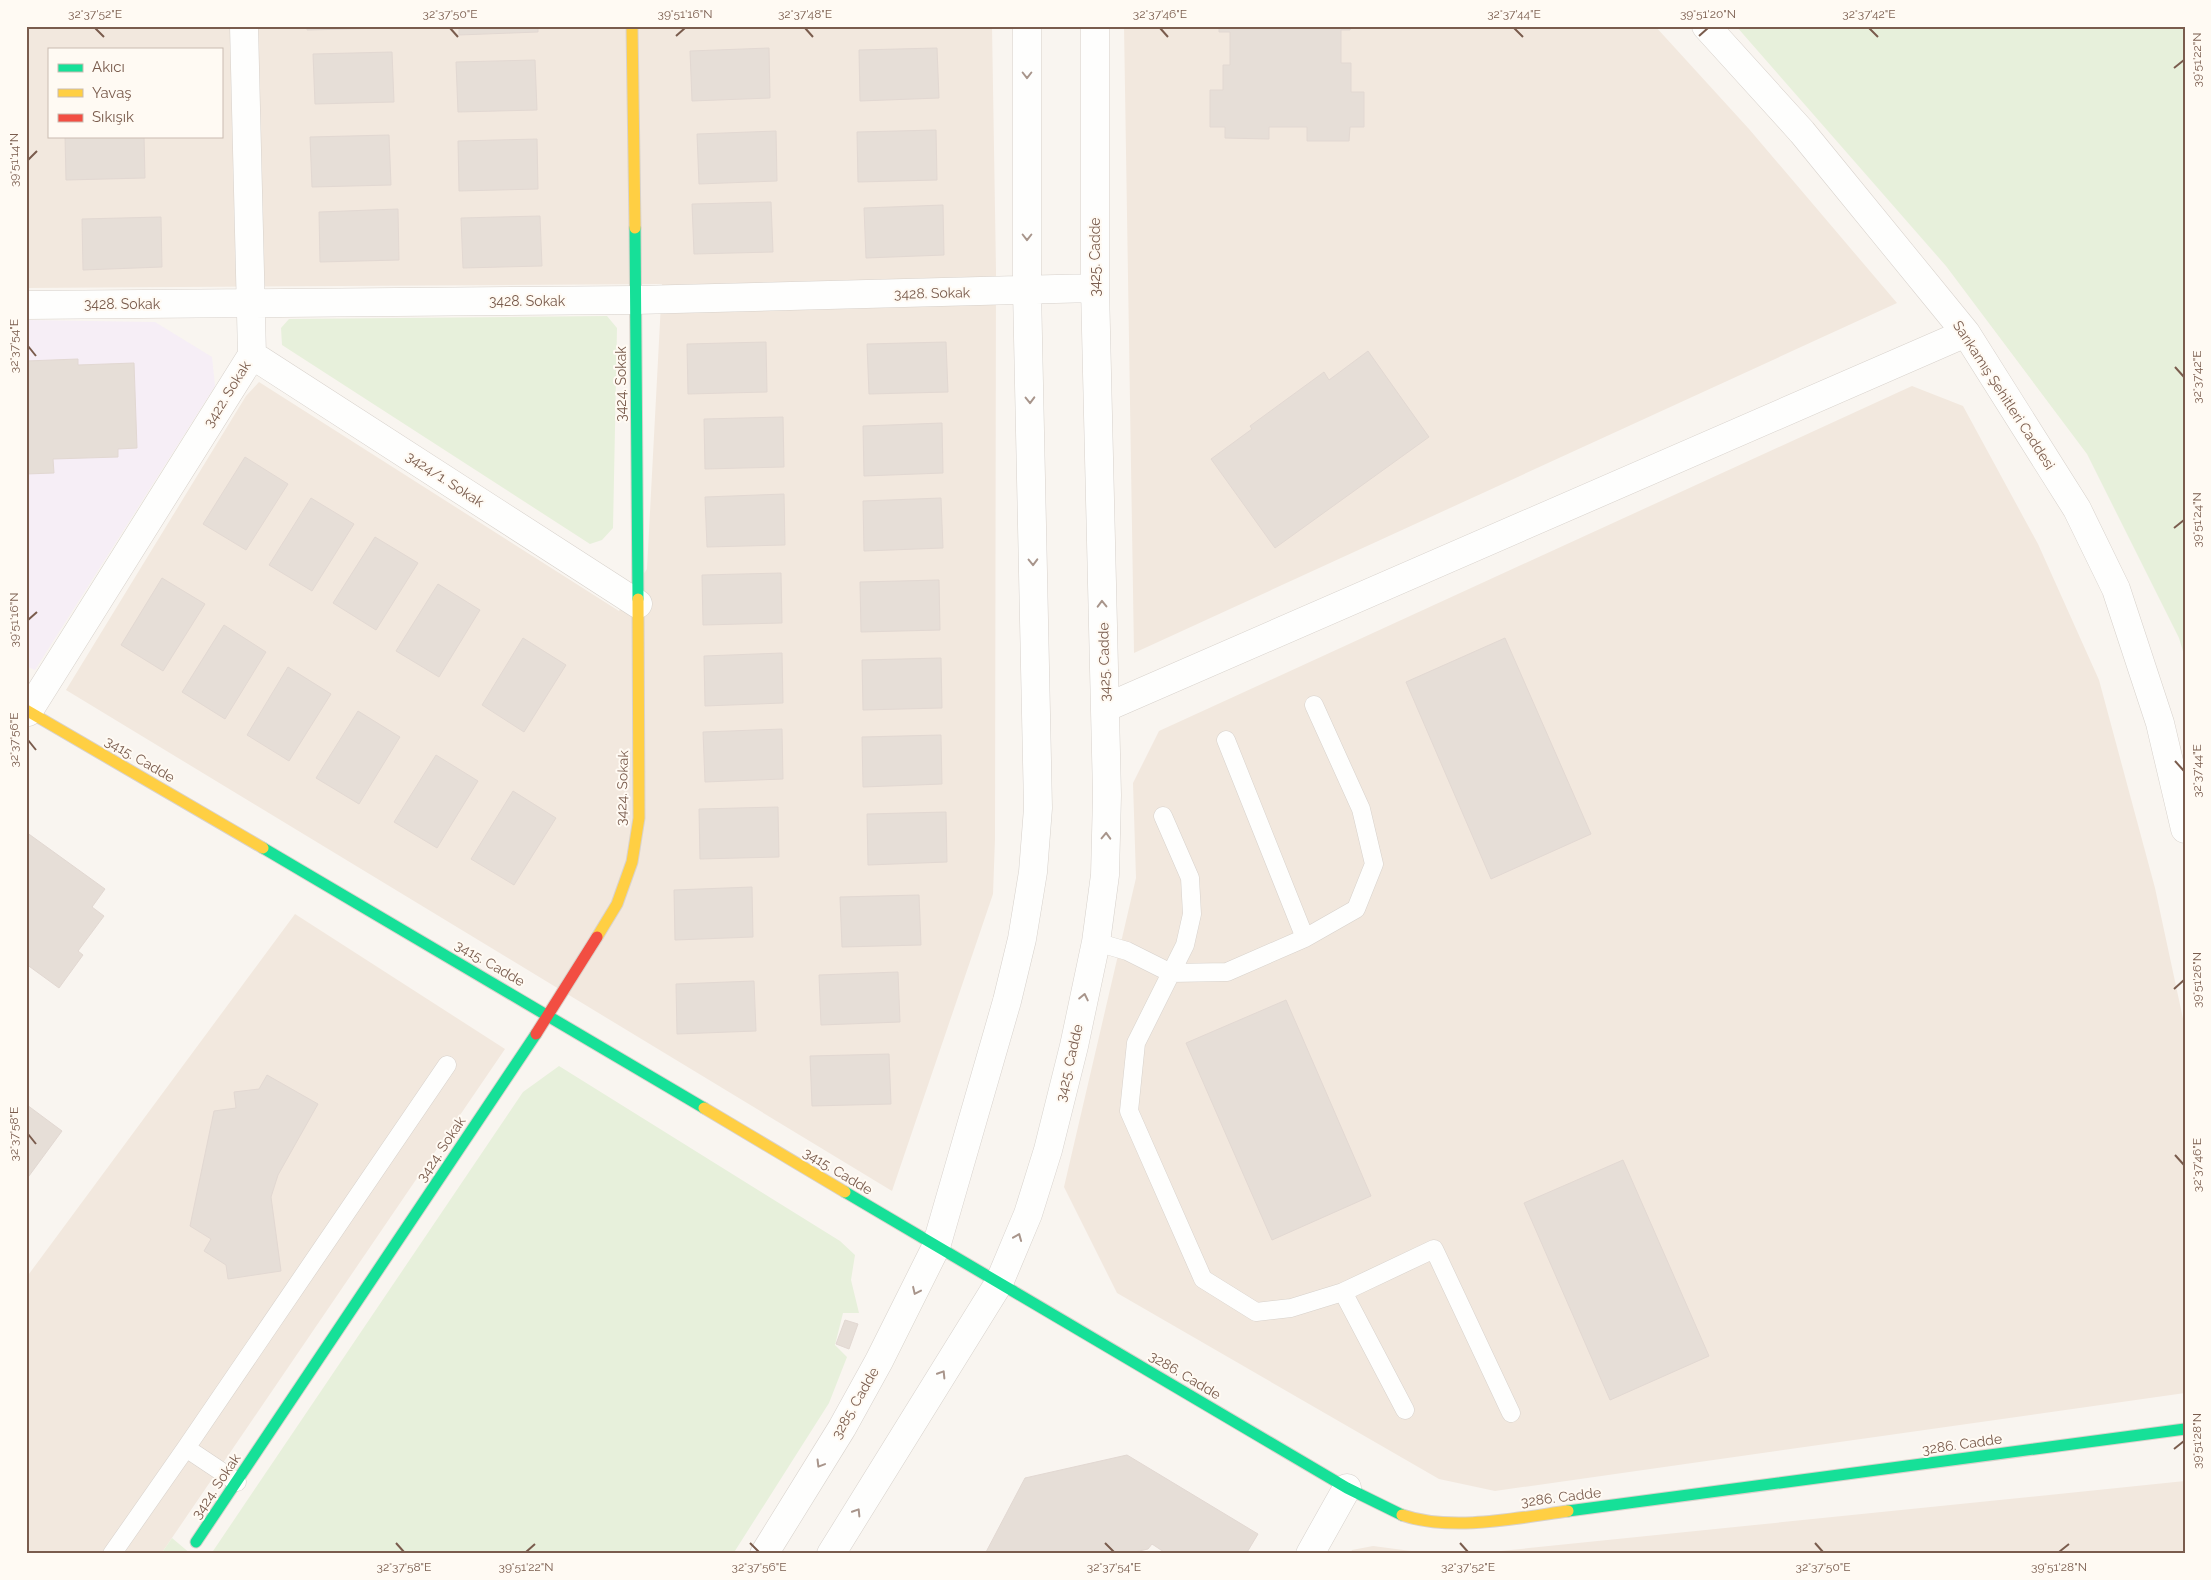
<svg xmlns="http://www.w3.org/2000/svg" width="2211" height="1580" font-family="Raleway,sans-serif">
<rect width="100%" height="100%" fill="#f9f5f0"/>
<path fill="#f2e8de" fill-rule="evenodd" d="M26,26H992L996,271L995,839L993,894L892,1191L66,690L246,396L259,382L619,611L647,569L662,284L26,288ZM49,49H221V136H49Z
M1124,26H1655L1749,129L1897,303L1134,653Z
M1912,386L1963,406L2038,544L2099,680L2155,888L2185,1028V1393L1495,1491L1439,1479L1117,1293L1064,1187L1136,878L1133,783L1159,731Z
M295,914L505,1049L161,1554H26V1278Z
M2185,1481V1554H1471Z
M1373,1546L1434,1554H1350L1352,1550Z"/>
<path fill="#f6eef6" d="M26,320L155,322L212,357L215,386L35,670L26,666Z"/>
<path fill="#e7f0db" d="M1736,26H2185V658L2179,638L2087,454L1946,266Z
M607,316L617,328L613,528L602,540L590,544L282,345L281,328L289,319Z
M559,1066L840,1241L855,1255L851,1280L859,1313H843L835,1345L847,1357L829,1403L733,1554H211L523,1092Z
M172,1538L191,1554H161Z"/>
<path fill="#e6ded7" stroke="#e2d8d2" d="M307,26H386V28L307,30Z
M459,26H538V32L459,35Z
M1219,26H1351L1350,30H1341V63H1351V92H1364V127H1350L1349,141H1307V127H1269V139L1225,138V127H1210V90H1223V65H1230V32H1219Z
M769,48L770,98L692,101L690,51Z
M937,48L939,98L860,101L859,50Z
M392,52L394,102L315,104L313,54Z
M535,60L537,110L458,112L456,62Z
M936,130L937,180L858,182L857,132Z
M776,131L777,181L699,184L697,134Z
M389,135L391,185L312,187L310,137Z
M65,136H144L145,178L66,180Z
M537,139L538,189L459,191L458,141Z
M771,202L773,252L694,254L692,204Z
M943,205L944,255L866,258L864,208Z
M398,209L399,260L320,262L319,212Z
M540,216L542,266L463,268L461,218Z
M161,217L162,267L83,270L82,219Z
M766,342L767,392L688,394L687,344Z
M946,342L948,392L869,394L867,344Z
M1368,351L1429,437L1275,548L1211,459L1252,429L1250,426L1324,372L1329,380Z
M78,359V365L134,363L137,448L118,449V457L53,459L54,473L26,474V361Z
M783,417L784,467L705,469L704,419Z
M942,423L943,473L864,476L863,426Z
M245,457L288,484L246,550L203,524Z
M784,494L785,545L707,547L705,497Z
M311,498L354,524L312,591L269,565Z
M941,498L943,548L864,551L863,501Z
M375,537L418,563L376,630L333,603Z
M781,573L782,623L703,625L702,575Z
M162,578L205,604L163,671L121,645Z
M939,580L940,630L861,632L860,582Z
M438,584L480,610L439,677L396,651Z
M224,625L266,652L225,719L182,692Z
M523,638L566,665L524,732L482,705Z
M1505,638L1591,834L1491,879L1406,682Z
M782,653L783,703L705,706L704,656Z
M941,658L942,708L863,710L862,660Z
M288,667L331,694L289,761L247,735Z
M358,711L400,737L359,804L316,778Z
M782,729L783,779L705,782L703,732Z
M941,735L942,784L863,787L862,737Z
M436,755L478,781L437,848L394,822Z
M513,791L556,818L514,885L471,859Z
M778,807L779,857L700,859L699,809Z
M946,812L947,862L868,865L867,814Z
M26,832L105,889L92,907L104,916L78,951L83,955L59,988L26,964Z
M752,887L753,937L675,940L674,890Z
M919,895L921,945L842,947L840,897Z
M898,972L900,1022L821,1025L819,975Z
M754,981L756,1031L677,1034L676,984Z
M1286,1000L1371,1196L1272,1240L1186,1043Z
M889,1054L891,1104L812,1106L810,1056Z
M267,1075L318,1104L278,1175L271,1197L281,1271L228,1279L226,1265L204,1251L211,1239L190,1226L214,1111L236,1108L234,1092L259,1089Z
M27,1105L62,1131L26,1180V1106Z
M1623,1160L1709,1356L1610,1400L1524,1203Z
M845,1320L858,1324L849,1349L836,1344Z
M1127,1455L1258,1534L1246,1554H1167L1152,1544L1148,1549L1126,1554H985L1025,1478Z"/>
<g fill="none" stroke-linecap="round" stroke-linejoin="round">
<g stroke="#d7d1cb" stroke-width="19">
<path id="lane" d="M1226,740L1305,938
M1163,816L1190,878L1192,914L1185,945L1136,1043L1129,1111L1203,1279L1256,1312L1291,1308L1343,1292L1434,1249L1511,1413
M1096,942L1127,951L1171,973L1227,972L1305,938L1356,909L1374,864L1361,809L1314,705
M1343,1292L1405,1410
M186,1448L237,1482
M112,1554L186,1448L447,1065"/>
</g>
<g stroke="#d7d1cb" stroke-width="29">
<path id="street" d="M1706,26L1802,132L1966,333L2077,509L2116,589L2160,723L2185,829
M26,305L636,300L1095,288
M252,355L638,604
M1105,708L1966,333
M28,712L252,355L244,26
M764,1554L842,1428L879,1361L936,1247L1007,1001L1022,939L1033,872L1038,808L1027,290V26
M831,1554L999,1283L1028,1214L1048,1150L1074,1046L1096,942L1105,875L1107,795L1095,288V26
M1310,1554L1347,1488"/>
</g>
<g stroke="#d9d2cb" stroke-width="13">
<path id="fast" d="M635,228L638,599
M263,848L704,1108
M845,1192L1347,1488L1402,1515
M1568,1511L2185,1429
M196,1542L536,1034"/>
</g>
<g stroke="#d9d2cb" stroke-width="13">
<path id="slow" d="M632,26L635,228
M26,710L263,848
M597,937L617,904L632,862L639,818L638,599
M704,1108L845,1192
M1402,1515C1451,1532 1518,1518 1568,1511"/>
</g>
<g stroke="#d9d2cb" stroke-width="13">
<path id="jam" d="M536,1034L597,937"/>
</g>
<use href="#lane" stroke="#fefefd" stroke-width="18"/>
<use href="#street" stroke="#fefefd" stroke-width="28"/>
<use href="#fast" stroke="#16e098" stroke-width="11"/>
<use href="#slow" stroke="#ffcf43" stroke-width="11"/>
<use href="#jam" stroke="#f24e42" stroke-width="11"/>
</g>
<defs><path id="oneway-chevron" d="M-2-3.5L2.5 0L-2 3.5" fill="none" stroke-width="1.6" stroke-linecap="round" stroke-linejoin="round" transform="scale(1.25)"/></defs>
<g stroke="#a8958b">
<use href="#oneway-chevron" transform="translate(1027 75) rotate(90)"/>
<use href="#oneway-chevron" transform="translate(1027 237) rotate(90)"/>
<use href="#oneway-chevron" transform="translate(1030 400) rotate(89)"/>
<use href="#oneway-chevron" transform="translate(1033 562) rotate(89)"/>
<use href="#oneway-chevron" transform="translate(1102 604) rotate(-91)"/>
<use href="#oneway-chevron" transform="translate(1106 836) rotate(-88)"/>
<use href="#oneway-chevron" transform="translate(1084 997) rotate(-78)"/>
<use href="#oneway-chevron" transform="translate(1018 1237) rotate(-68)"/>
<use href="#oneway-chevron" transform="translate(916 1291) rotate(115)"/>
<use href="#oneway-chevron" transform="translate(942 1374) rotate(-58)"/>
<use href="#oneway-chevron" transform="translate(820 1464) rotate(121)"/>
<use href="#oneway-chevron" transform="translate(857 1512) rotate(-58)"/>
</g>
<path fill="none" stroke="#7a5c4d" stroke-width="2" d="M95,28L104,37M450,28L458,37M805,28L813,37M1160,28L1168,37M1514,28L1523,37M1869,28L1878,37M676,36L685,28M1699,36L1708,28M2174,68L2184,60M28,160L37,151M28,346L36,356M2175,367L2184,377M2174,528L2184,520M28,620L37,612M28,740L36,750M2175,761L2184,771M2174,989L2184,980M28,1134L36,1144M2175,1155L2184,1165M2174,1449L2184,1441M396,1543L404,1552M750,1543L759,1552M1105,1543L1114,1552M1460,1543L1468,1552M1815,1543L1823,1552M526,1552L535,1544M2059,1552L2069,1544"/>
<g text-anchor="middle" stroke-width="4" stroke-linejoin="round" paint-order="stroke">
<g font-size="14" fill="#7a5c4d" stroke="#fffaf3">
<text transform="translate(1095 257) rotate(-90)" y="5">3425. Cadde</text>
<text transform="translate(932 293) rotate(-1)" y="5">3428. Sokak</text>
<text x="527" y="306">3428. Sokak</text>
<text x="122" y="309">3428. Sokak</text>
<text transform="translate(621 384) rotate(-90)" y="5">3424. Sokak</text>
<text transform="translate(227 394) rotate(-58)" y="5">3422. Sokak</text>
<text transform="translate(2004 395) rotate(57)" y="5">Sarıkamış Şehitleri Caddesi</text>
<text transform="translate(445 479) rotate(33)" y="5">3424/1. Sokak</text>
<text transform="translate(1104 662) rotate(-91)" y="5">3425. Cadde</text>
<text transform="translate(140 759) rotate(30)" y="5">3415. Cadde</text>
<text transform="translate(622 788) rotate(-88)" y="5">3424. Sokak</text>
<text transform="translate(490 963) rotate(30)" y="5">3415. Cadde</text>
<text transform="translate(1069 1063) rotate(-77)" y="5">3425. Cadde</text>
<text transform="translate(441 1149) rotate(-56)" y="5">3424. Sokak</text>
<text transform="translate(838 1171) rotate(31)" y="5">3415. Cadde</text>
<text transform="translate(1185 1375) rotate(31)" y="5">3286. Cadde</text>
<text transform="translate(855 1403) rotate(-60)" y="5">3285. Cadde</text>
<text transform="translate(1962 1444) rotate(-8)" y="5">3286. Cadde</text>
<text transform="translate(216 1486) rotate(-56)" y="5">3424. Sokak</text>
<text transform="translate(1561 1497) rotate(-7)" y="5">3286. Cadde</text>
</g>
</g>
<rect width="2211" height="1580" fill="none" stroke="#fffaf3" stroke-width="55"/>
<rect x="48" y="48" width="175" height="90" fill="#fffaf3" stroke="#cabbb1"/>
<rect x="58" y="64" width="25" height="8" fill="#16e098" stroke="#cabbb1"/>
<text x="92" y="72" font-size="15" fill="#7a5c4d">Akıcı</text>
<rect x="58" y="89" width="25" height="8" fill="#ffcf43" stroke="#cabbb1"/>
<text x="92" y="98" font-size="15" fill="#7a5c4d">Yavaş</text>
<rect x="58" y="114" width="25" height="8" fill="#f24e42" stroke="#cabbb1"/>
<text x="92" y="122" font-size="15" fill="#7a5c4d">Sıkışık</text>
<rect x="28" y="28" width="2156" height="1524" fill="none" stroke="#7a5c4d" stroke-width="2"/>
<g font-size="12" text-anchor="middle" fill="#7a5c4d">
<text x="95" y="18">32°37'52"E</text>
<text x="450" y="18">32°37'50"E</text>
<text x="685" y="18">39°51'16"N</text>
<text x="805" y="18">32°37'48"E</text>
<text x="1160" y="18">32°37'46"E</text>
<text x="1514" y="18">32°37'44"E</text>
<text x="1708" y="18">39°51'20"N</text>
<text x="1869" y="18">32°37'42"E</text>
<text transform="translate(2197 60) rotate(-90)" y="4">39°51'22"N</text>
<text transform="translate(14 160) rotate(-90)" y="4">39°51'14"N</text>
<text transform="translate(14 346) rotate(-90)" y="4">32°37'54"E</text>
<text transform="translate(2197 377) rotate(-90)" y="4">32°37'42"E</text>
<text transform="translate(2197 520) rotate(-90)" y="4">39°51'24"N</text>
<text transform="translate(14 620) rotate(-90)" y="4">39°51'16"N</text>
<text transform="translate(14 740) rotate(-90)" y="4">32°37'56"E</text>
<text transform="translate(2197 771) rotate(-90)" y="4">32°37'44"E</text>
<text transform="translate(2197 980) rotate(-90)" y="4">39°51'26"N</text>
<text transform="translate(14 1134) rotate(-90)" y="4">32°37'58"E</text>
<text transform="translate(2197 1165) rotate(-90)" y="4">32°37'46"E</text>
<text transform="translate(2197 1441) rotate(-90)" y="4">39°51'28"N</text>
<text x="404" y="1571">32°37'58"E</text>
<text x="526" y="1571">39°51'22"N</text>
<text x="759" y="1571">32°37'56"E</text>
<text x="1114" y="1571">32°37'54"E</text>
<text x="1468" y="1571">32°37'52"E</text>
<text x="1823" y="1571">32°37'50"E</text>
<text x="2059" y="1571">39°51'28"N</text>
</g>
</svg>
